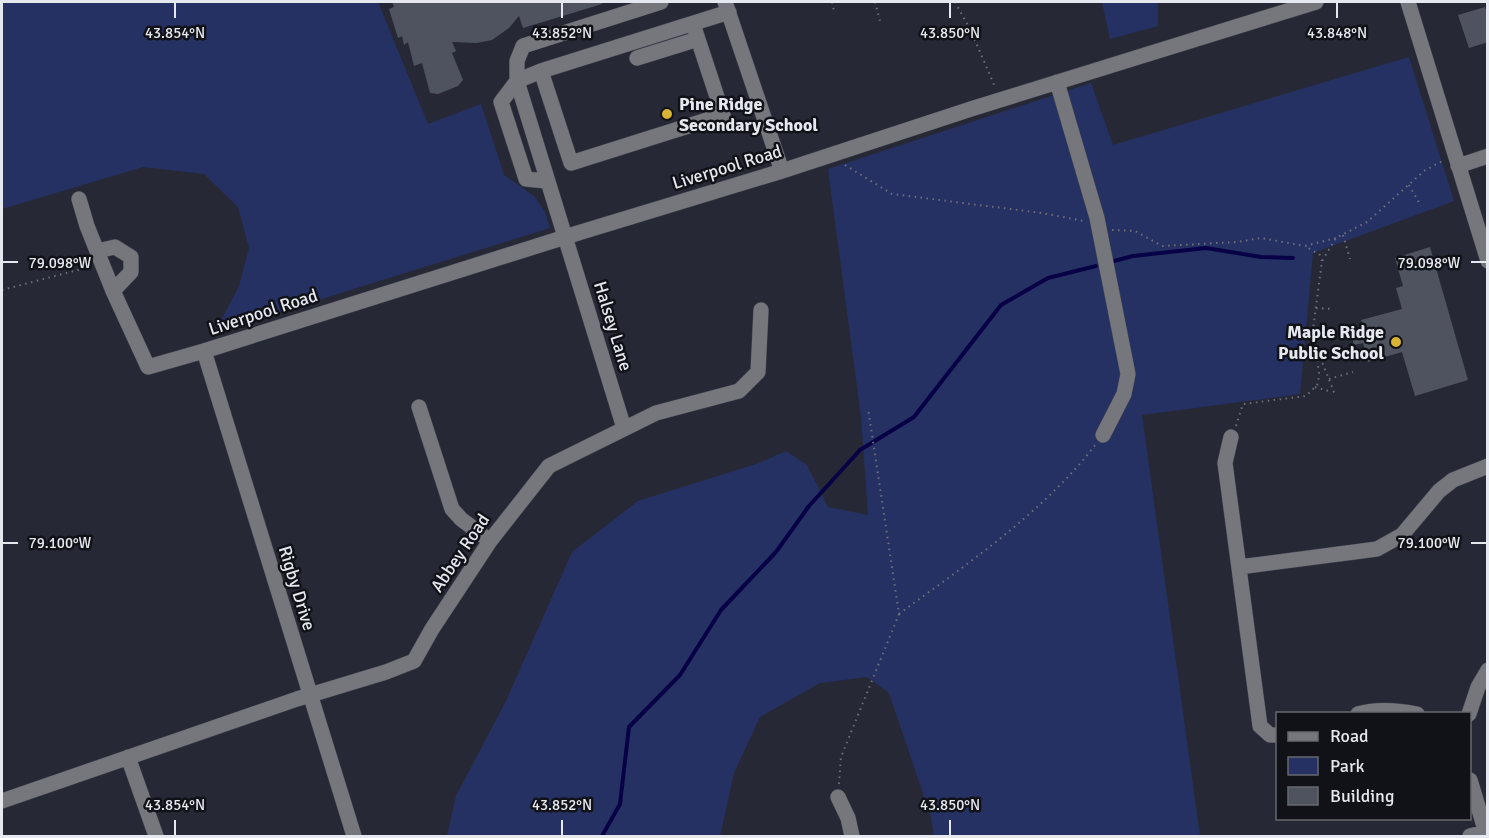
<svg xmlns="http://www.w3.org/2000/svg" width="1489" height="838" font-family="Signika,sans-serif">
<rect width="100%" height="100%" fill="#262935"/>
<path fill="#263163" d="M2,2H378L428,124L481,104L504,175L535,197L545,212L550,228L215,332L239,286L249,248L238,207L204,174L143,167L2,209Z
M1102,2H1158V26L1110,39Z
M1409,57L1454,201L1313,253L1300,394L1142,415L1200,836H934L931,817L889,693L867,677L820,683L760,717L734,773L720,836H447L456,796L506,701L572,552L638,501L756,464L786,451L807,465L828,507L868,515L861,417L828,169L1091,83L1113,145Z"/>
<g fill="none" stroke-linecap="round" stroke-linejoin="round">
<path stroke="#080047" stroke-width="4" d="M1114,261L1133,256L1206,248L1261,257L1293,258
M602,836L620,804L629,727L680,675L721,610L776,552L809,506L860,450L914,417L1001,305L1048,278L1096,266"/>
</g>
<path fill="#4f5360" d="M392,2H601L602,4L523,28L519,16L509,28L492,40L477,43L452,42L456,51L452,53L463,80L458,86L438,94L430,93L422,63L414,66L408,42L404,45L402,36L398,38L389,9L394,7Z
M1485,7V9L1488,8V42L1469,48L1458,15Z
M1430,247L1468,380L1415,396L1402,352L1368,362L1363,343L1354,345L1350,331L1364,327L1361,320L1402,309L1396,288L1403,286L1395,258Z"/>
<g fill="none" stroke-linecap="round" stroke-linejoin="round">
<g stroke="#41444f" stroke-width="16">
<path id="minor" d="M725,2L782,171
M1408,2L1488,261
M637,58L698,39
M541,71L571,163L723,115L693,24
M1057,82L1097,218L1128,374L1124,394L1103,435
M1458,166L1488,156
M546,181L526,179L501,102L517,81L541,71L729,12
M79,199L87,226L97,251
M113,291L97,251L115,247L131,257V272L113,291L148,367L204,351L578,233L782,171L974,108L1316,2
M204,351L354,836
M419,407L452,509L461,519L490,541
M624,428L517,81V61L523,46L661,2
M1231,437L1225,463L1260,726L1270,735H1278
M1239,567L1377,549L1402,535L1439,491L1453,480L1488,466
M1358,714C1377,708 1397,710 1417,714
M1469,714L1478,687L1488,670
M128,757L156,836
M1470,780L1487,836
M838,797L848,818L852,836
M2,801L297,699L386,672L414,661L432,629L490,541L549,466L656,413L739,391L758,372L761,310
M1470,836L1485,832"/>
</g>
<path stroke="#6d707a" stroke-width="2" stroke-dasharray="1.5 4.5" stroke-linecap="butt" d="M832,2L834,11
M875,2L880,21
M955,2L971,31L995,87
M845,165L892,194L1042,213L1084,221
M1409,185L1421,206
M1112,230L1135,231L1162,246L1237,242L1261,238L1305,246
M1343,235L1350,259
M1322,261L1320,255L1305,246L1336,238
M2,290L89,267
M1316,308L1334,309
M1318,352L1334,392L1338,394
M1329,379L1353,372
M1315,387L1332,392
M1236,426L1243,404L1306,396L1318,384L1319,373L1313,329L1322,261L1336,238L1367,222L1424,171L1444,160
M899,614C968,563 1043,513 1096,444
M839,784L841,757L899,614L868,408"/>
<use href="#minor" stroke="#75777d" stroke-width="15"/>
</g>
<path fill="none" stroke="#e5e8ef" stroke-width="2" d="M175,3V18M562,3V18M950,3V18M1337,3V18M3,262H18M1471,262H1486M3,543H18M1471,543H1486M175,820V835M562,820V835M950,820V835"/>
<g fill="#d9b334" stroke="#111217" stroke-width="2">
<circle cx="667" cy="114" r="6"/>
<circle cx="1396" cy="342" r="6"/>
</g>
<g text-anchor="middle" stroke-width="5" stroke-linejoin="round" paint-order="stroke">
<g font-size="18" font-weight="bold" fill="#e5e8ef" stroke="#111217" text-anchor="start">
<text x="679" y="110">Pine Ridge<tspan x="679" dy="21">Secondary School</tspan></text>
<text x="1384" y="338" text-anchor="end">Maple Ridge<tspan x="1384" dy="21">Public School</tspan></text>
</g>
<g font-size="18" fill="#e5e8ef" stroke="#111217">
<text transform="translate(727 167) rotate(-17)" y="6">Liverpool Road</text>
<text transform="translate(263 312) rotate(-18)" y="6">Liverpool Road</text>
<text transform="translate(613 326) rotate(73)" y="6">Halsey Lane</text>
<text transform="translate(460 553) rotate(-56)" y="6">Abbey Road</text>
<text transform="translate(297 588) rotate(73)" y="6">Rigby Drive</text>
</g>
</g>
<g font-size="15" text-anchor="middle" fill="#e5e8ef" stroke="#111217" stroke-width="5" stroke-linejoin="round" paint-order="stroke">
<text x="175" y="38">43.854°N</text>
<text x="562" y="38">43.852°N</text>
<text x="950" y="38">43.850°N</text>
<text x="1337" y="38">43.848°N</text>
<text x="1429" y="268">79.098°W</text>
<text x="60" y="268">79.098°W</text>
<text x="1429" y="548">79.100°W</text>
<text x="60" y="548">79.100°W</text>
<text x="175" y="810">43.854°N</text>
<text x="562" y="810">43.852°N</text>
<text x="950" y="810">43.850°N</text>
</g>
<rect width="1489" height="838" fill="none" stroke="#e5e8ef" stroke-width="6"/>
<rect x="1276" y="712" width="195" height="108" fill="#111217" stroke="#66686d" stroke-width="1.5"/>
<rect x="1288" y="732" width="30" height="9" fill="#75777d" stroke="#66686d" stroke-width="1.5"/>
<text x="1330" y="742" font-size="18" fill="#e5e8ef">Road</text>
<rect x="1288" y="757" width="30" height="18" fill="#263163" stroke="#66686d" stroke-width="1.5"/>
<text x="1330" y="772" font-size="18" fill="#e5e8ef">Park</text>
<rect x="1288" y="787" width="30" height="18" fill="#4f5360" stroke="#66686d" stroke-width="1.5"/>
<text x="1330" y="802" font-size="18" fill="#e5e8ef">Building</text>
</svg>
